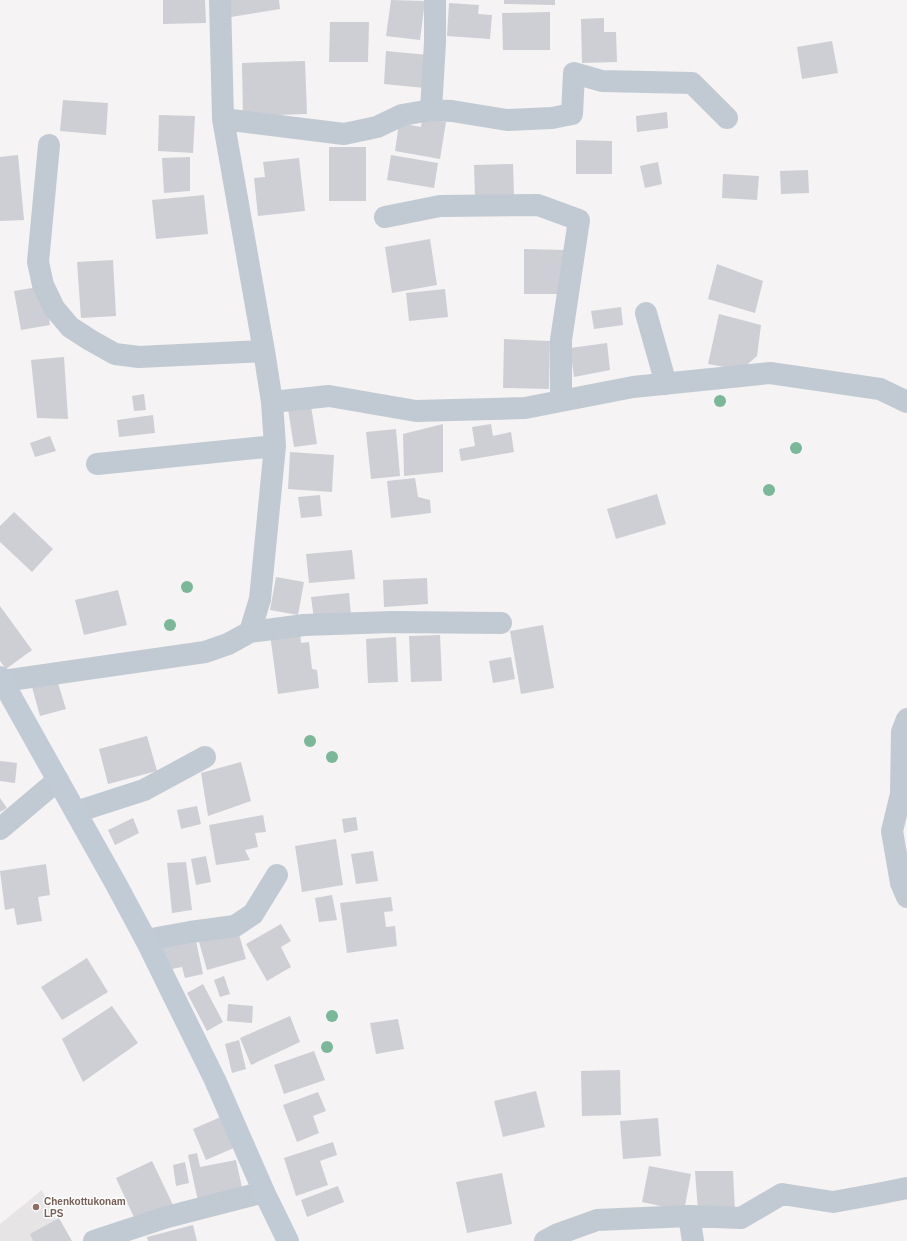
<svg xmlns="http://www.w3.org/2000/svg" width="907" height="1241" font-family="Helvetica,sans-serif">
<rect width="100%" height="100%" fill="#f5f3f3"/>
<path fill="#e6e4e5" d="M42,1190L66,1241H0V1224Z"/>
<path fill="#cdcfd5" d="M163,0H205L206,23L163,24Z
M228,0H279L280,9L231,17Z
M391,0L425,1L420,40L386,36Z
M504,0H555V5L504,4Z
M449,3L479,5L478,14L492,15L490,39L447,36Z
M550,12V50H503L502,13Z
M604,18V32H616L617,62L582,63L581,19Z
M330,22H369L368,62H329Z
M832,41L838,73L802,79L797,47Z
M386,51L428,55L425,88L384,84Z
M305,61L307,114L243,116L242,63Z
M63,100L108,103L106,135L60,131Z
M667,112L668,128L637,132L636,116Z
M159,115L195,116L193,153L158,151Z
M422,119L446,122L440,159L395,151L399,123L421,127Z
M576,140L612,141V174H576Z
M329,147H366V201H329Z
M18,155L24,220L0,221V157Z
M391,155L438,163L434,188L387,180Z
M190,157V191L164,193L162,158Z
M299,158L305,211L258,216L254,178L265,177L263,162Z
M658,162L662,184L645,188L640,166Z
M513,164L514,195L475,196L474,165Z
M808,170L809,193L781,194L780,171Z
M723,174L759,176L757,200L722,198Z
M204,195L208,234L156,239L152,200Z
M430,239L437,285L392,293L385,247Z
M524,249L566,250L565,294H524Z
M113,260L116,316L81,318L77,262Z
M717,264L763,281L755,313L708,299Z
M44,286L50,325L21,330L14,291Z
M445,289L448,317L409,321L406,293Z
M621,307L623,325L594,329L591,311Z
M719,314L761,325L757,356L741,370L708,364Z
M504,339L550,341L549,389L503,388Z
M607,343L610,370L574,377L570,348Z
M64,357L68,419L37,418L31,360Z
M144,394L146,410L134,411L132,396Z
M311,406L317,444L294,447L288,409Z
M153,415L155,433L119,437L117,420Z
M443,424V472L404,476L403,434Z
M491,424L493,436L511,432L514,452L461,461L459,449L475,446L472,427Z
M396,429L400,476L371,479L366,432Z
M50,436L56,451L35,457L30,443Z
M290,452L334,455L332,492L288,489Z
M415,478L418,497L430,500L431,513L391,518L387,481Z
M657,494L666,524L616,539L607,509Z
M320,495L322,516L301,518L298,497Z
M14,512L53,549L32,572L0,542V526Z
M352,550L355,579L309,583L306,554Z
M276,577L304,582L298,615L270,610Z
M427,578L428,604L384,607L383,580Z
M118,590L127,625L84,635L75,600Z
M349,593L351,615L314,619L311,597Z
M0,606L32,650L6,669L0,661Z
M543,625L554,688L521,694L510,631Z
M300,630L301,643L309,642L312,669L317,670L319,688L278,694L270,634Z
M440,635L442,681L411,682L409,636Z
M396,637L398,682L368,683L366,639Z
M511,657L515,679L493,683L489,661Z
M57,680L66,709L40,716L32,687Z
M147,736L157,771L108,784L99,749Z
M0,761L17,763L15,783L0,781Z
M241,762L251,801L208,816L201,773Z
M0,798L7,808L0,812Z
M197,806L201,824L181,829L177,810Z
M263,815L266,832L255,833L258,847L245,850L250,860L216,865L209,825Z
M356,817L358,830L344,833L342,819Z
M133,818L139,833L115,845L108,830Z
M336,839L343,885L302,892L295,846Z
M373,851L378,881L356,884L351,854Z
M206,856L211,882L196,885L191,859Z
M186,862L192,910L172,913L167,863Z
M46,864L50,895L38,897L42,921L17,925L14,908L5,910L0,871Z
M332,895L337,920L319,922L315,898Z
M391,897L393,911L384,912L386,927L395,926L397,946L347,953L340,903Z
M281,924L291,941L281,947L291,967L267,981L246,944Z
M238,931L246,959L207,970L199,942Z
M196,941L203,974L185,978L182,967L166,970L162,947Z
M87,958L108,992L62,1020L41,987Z
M224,976L230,994L220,997L214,980Z
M203,984L223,1022L207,1031L187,993Z
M228,1004L253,1006L252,1023L227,1021Z
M112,1006L138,1043L83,1082L62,1039Z
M290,1016L300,1042L251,1065L240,1038Z
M398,1019L404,1049L376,1054L370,1023Z
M239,1040L246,1069L232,1073L225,1044Z
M314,1051L325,1080L284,1094L274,1065Z
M620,1070L621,1115L582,1116L581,1071Z
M536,1091L545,1127L503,1137L494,1101Z
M318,1092L326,1111L313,1116L319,1133L297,1142L283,1105Z
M223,1116L236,1147L206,1160L193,1129Z
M658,1118L661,1156L623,1159L620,1121Z
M333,1142L337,1155L320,1161L328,1185L296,1196L284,1158Z
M197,1153L200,1167L236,1160L243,1192L198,1201L188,1155Z
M152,1161L174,1207L137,1224L116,1178Z
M185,1162L189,1183L176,1186L173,1165Z
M649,1166L691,1174L684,1211L642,1202Z
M695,1171H733L735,1211H698Z
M502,1173L512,1224L467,1233L456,1182Z
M338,1186L344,1202L307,1217L301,1200Z
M59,1218L72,1241H33L30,1234Z
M193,1225L197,1241H148L147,1237Z"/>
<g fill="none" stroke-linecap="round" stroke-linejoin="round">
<path stroke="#c1cad2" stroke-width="22" d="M431,110L435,42V0
M223,119L344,134L377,127L402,115L431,110L452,111L507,120L552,118L572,114L574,73L602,81L692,83L727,118
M49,145L38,262L43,285L54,308L70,327L90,340L115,354L139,357L264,351
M385,217L440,206L538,205L579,220L561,340V401
M646,313L666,384
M272,402L329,396L416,411L525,408L633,387L770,373L880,389L907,402
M97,464L275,446
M250,632L304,625L392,622L501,623
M3,681L205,652L228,644L250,632L260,599L275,446L272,402L264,351L223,119L220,0
M907,719L902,732L901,794L892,831L901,883L907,897
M76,812L144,790L205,757
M0,829L58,780
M146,940L190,932L235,926L253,914L277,875
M94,1241L167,1217L264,1192
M545,1241L558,1234L597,1220L689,1216
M693,1241L689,1216L741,1218L782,1194L833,1202L877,1194L907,1188"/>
<path stroke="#c1cbd6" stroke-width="22" d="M0,677L116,884L146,940L215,1080L264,1192L288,1241"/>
</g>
<g fill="#7bb799">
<circle cx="720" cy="401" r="6"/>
<circle cx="796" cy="448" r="6"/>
<circle cx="769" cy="490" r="6"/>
<circle cx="187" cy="587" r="6"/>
<circle cx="170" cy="625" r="6"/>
<circle cx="310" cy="741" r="6"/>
<circle cx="332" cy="757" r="6"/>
<circle cx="332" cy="1016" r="6"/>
<circle cx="327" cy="1047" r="6"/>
</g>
<circle fill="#8d6e63" stroke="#fff" stroke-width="1.5" cx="36" cy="1207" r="4"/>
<g text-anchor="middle" stroke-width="3" stroke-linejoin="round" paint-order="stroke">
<g font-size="10" font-weight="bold" fill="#785e54" stroke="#fff" text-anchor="start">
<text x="44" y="1205">Chenkottukonam<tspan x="44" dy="12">LPS</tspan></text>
</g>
</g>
</svg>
